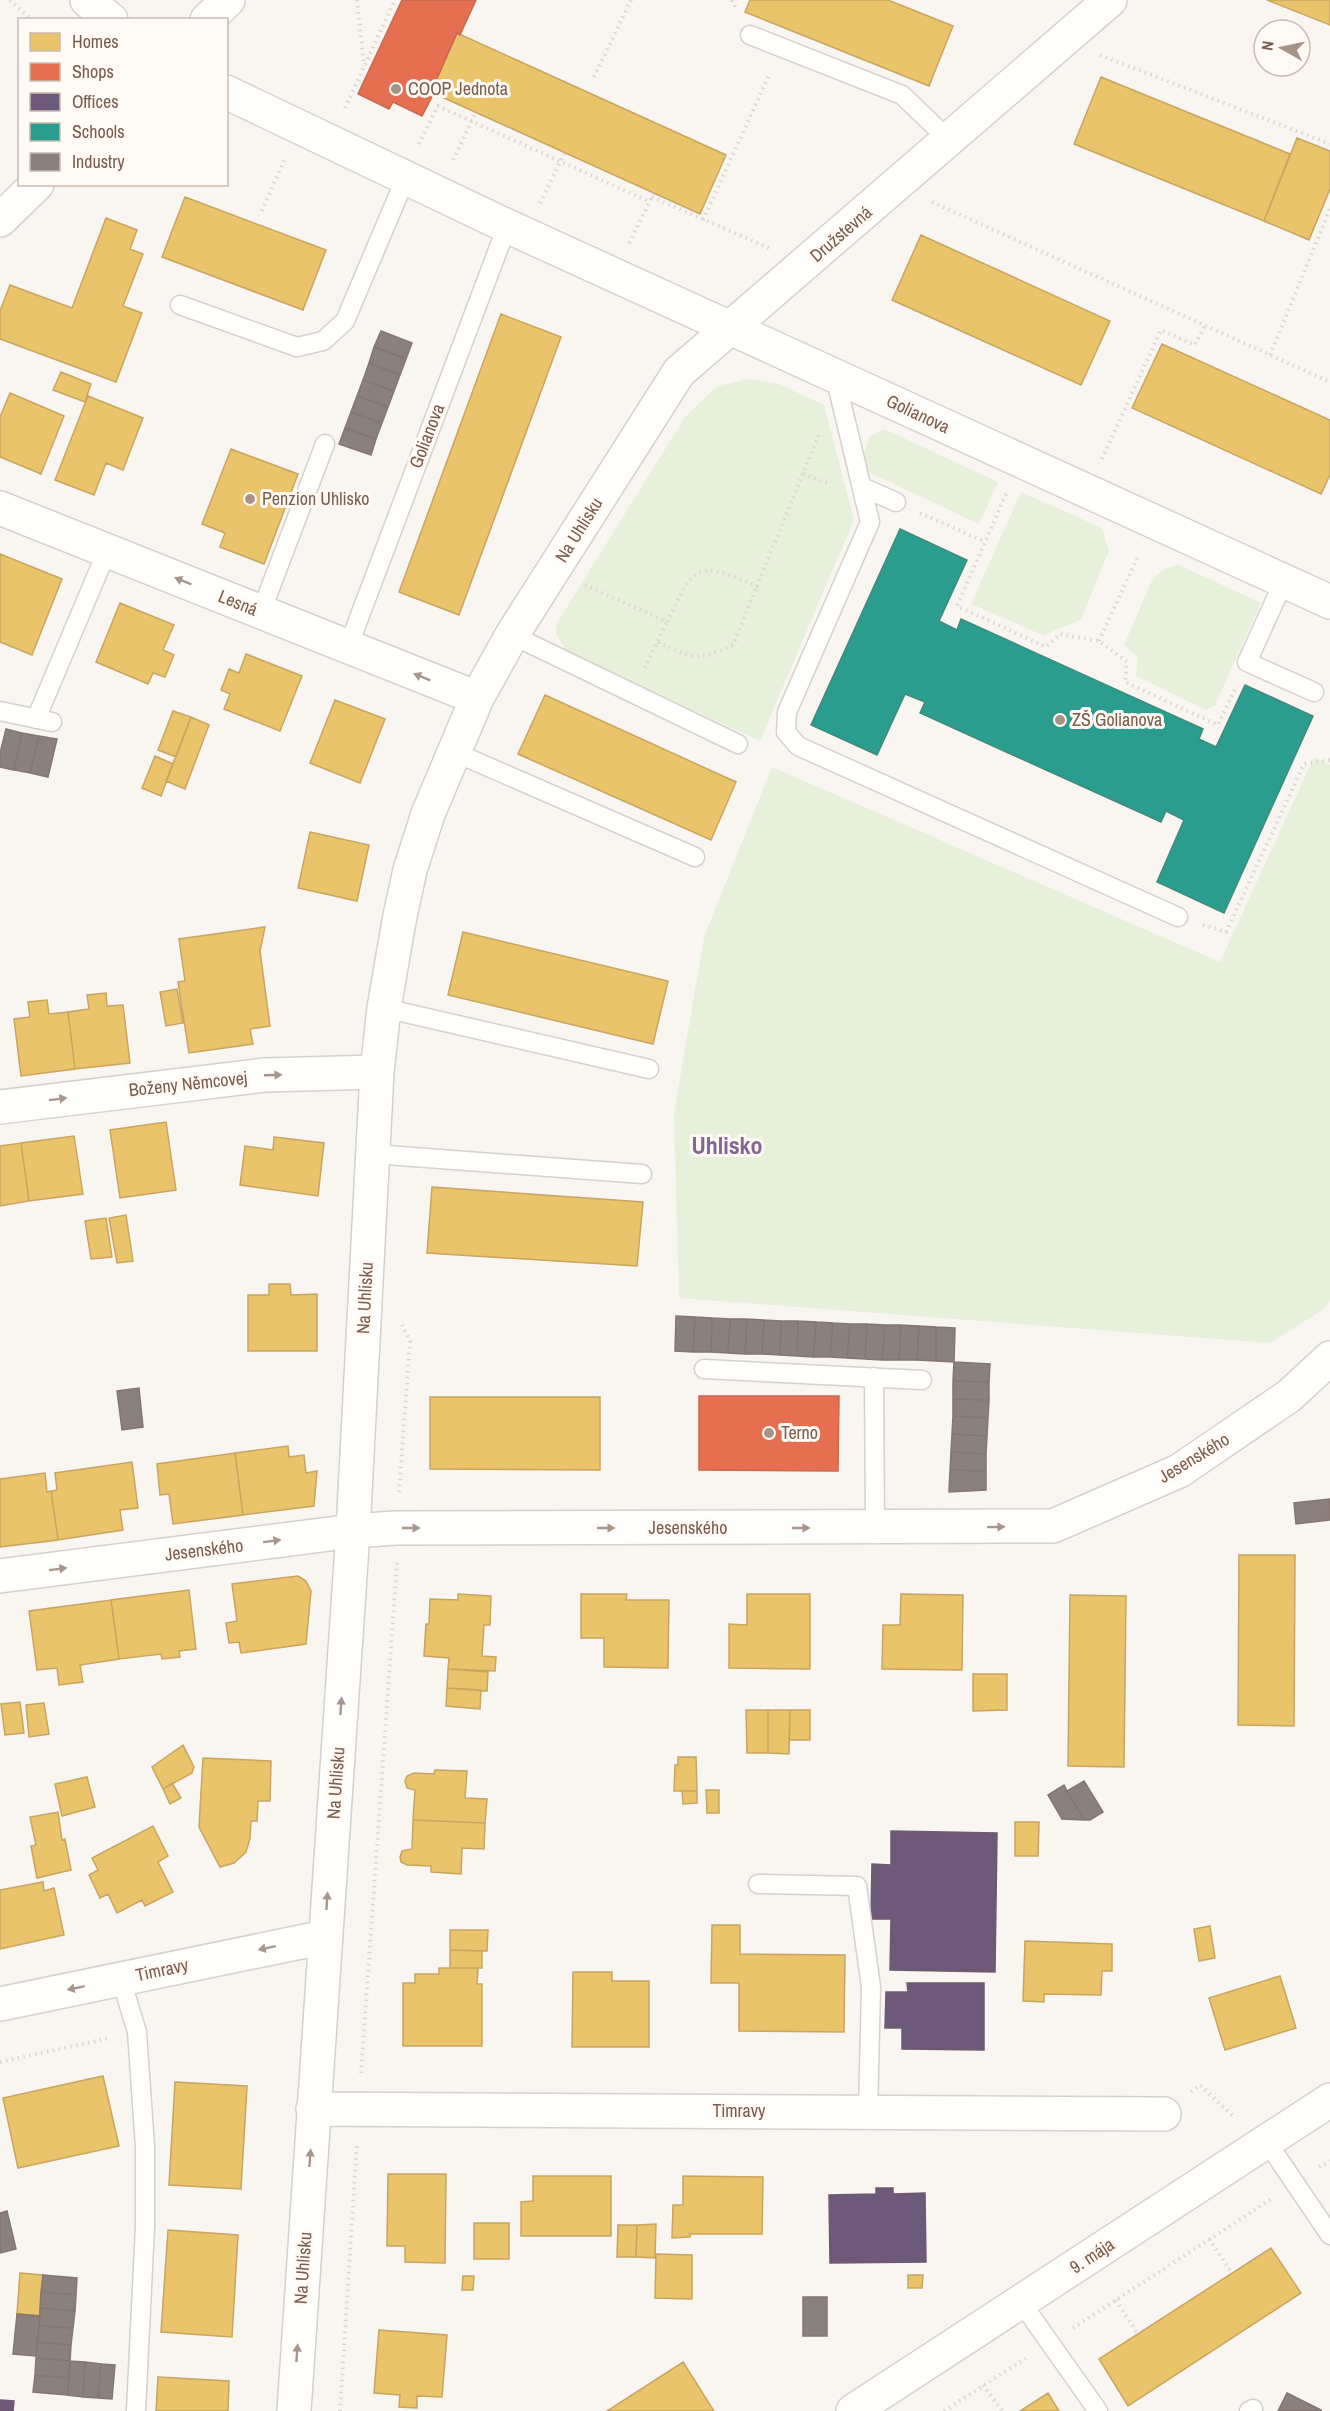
<svg xmlns="http://www.w3.org/2000/svg" width="1330" height="2411" font-family="'Archivo Narrow',sans-serif">
<rect width="100%" height="100%" fill="#f9f5f0"/>
<path fill="#e7f0db" d="M748,379L779,384L824,405L854,520L760,741L567,652L556,634L557,623L685,417L717,386Z
M884,429L998,482L979,524L869,472L864,455L869,437Z
M1021,492L1102,528L1109,551L1081,619C1069,627 1056,627 1045,636L971,604Z
M1179,565L1261,603L1215,705L1206,710L1136,676L1138,657L1124,645L1153,578L1166,568Z
M1314,757L1330,765V1301L1324,1309L1270,1343L679,1298L674,1115L704,937L772,767L1220,962Z"/>
<path fill="#e9c46a" stroke="#c8a561" stroke-width="1.5" d="M750,0H888L953,26L929,86L745,12Z
M1267,0H1330V25Z
M457,33L726,155L700,214L431,92Z
M1101,77L1290,154L1264,221L1074,144Z
M1297,138L1330,151V189L1309,240L1264,221Z
M185,197L326,250L303,310L162,257Z
M106,218L137,230L130,249L143,254L123,306L142,313L116,382L0,339V311L10,285L72,308Z
M921,235L1110,321L1081,385L892,300Z
M501,314L561,337L459,615L399,592Z
M1162,344L1330,420V475L1321,494L1132,408Z
M61,372L91,384L85,402L53,390Z
M10,393L64,416L41,474L0,457V417Z
M88,396L143,418L123,470L106,463L94,495L55,480Z
M231,449L298,474L264,564L220,547L225,533L202,524Z
M0,554L62,579L32,655L0,642Z
M120,603L174,625L163,650L174,655L165,677L153,673L148,684L96,662Z
M246,654L302,676L280,731L224,709L230,694L221,690L229,669L239,673Z
M545,695L736,782L711,840L518,754Z
M335,700L385,719L360,783L310,763Z
M173,711L191,717L176,757L158,750Z
M191,717L209,725L185,789L166,781Z
M155,756L173,764L161,796L142,788Z
M310,832L369,845L357,901L298,888Z
M265,927L260,951L270,1026L250,1029L253,1044L189,1053L178,982L185,981L179,939Z
M463,932L668,981L653,1044L448,995Z
M177,989L183,1023L166,1026L160,992Z
M106,993L107,1006L123,1005L130,1063L75,1069L68,1012L89,1009L87,995Z
M47,1000L49,1014L68,1012L75,1069L21,1076L14,1019L30,1017L28,1002Z
M166,1122L176,1190L120,1198L110,1130Z
M74,1136L83,1194L29,1201L21,1143Z
M274,1137L324,1143L318,1196L240,1185L245,1146L273,1150Z
M21,1143L29,1201L0,1206V1146Z
M432,1187L643,1202L637,1266L427,1253Z
M126,1215L133,1261L117,1263L109,1218Z
M106,1218L112,1257L91,1259L85,1221Z
M269,1284H290L291,1295L317,1294V1351H248V1295H269Z
M430,1397H600V1470L430,1469Z
M288,1446L289,1457L304,1455L306,1473L317,1471L314,1506L243,1515L235,1453Z
M235,1453L243,1515L173,1524L169,1494L160,1495L157,1464Z
M132,1462L138,1508L120,1510L123,1530L58,1540L51,1491L57,1490L55,1473Z
M45,1473L47,1492L51,1491L58,1540L0,1547V1479Z
M1239,1555H1295L1294,1726L1238,1725Z
M298,1576L306,1581L311,1591L306,1644L241,1653L239,1642L229,1643L226,1623L237,1621L232,1584Z
M189,1590L196,1649L179,1651L180,1657L162,1659L161,1654L119,1659L111,1600Z
M458,1594L491,1596L490,1625H484L482,1656L496,1657L495,1671L448,1669L449,1658L424,1656L426,1624H429L430,1599L458,1600Z
M581,1594H627L626,1600H669L668,1668L604,1667V1638H581Z
M747,1594H810V1669L729,1668V1624L747,1625Z
M901,1594L963,1595L962,1670L882,1669L883,1625H900Z
M1070,1595L1126,1596L1124,1767L1068,1766Z
M111,1600L119,1659L80,1665L83,1682L59,1685L57,1668L37,1670L29,1611Z
M448,1669L488,1672L487,1691L447,1688Z
M973,1674H1007V1710L973,1711Z
M447,1688L481,1690L480,1709L446,1706Z
M20,1702L24,1733L5,1735L1,1704Z
M44,1703L49,1734L29,1737L26,1705Z
M746,1710H768V1753H747Z
M768,1710H790L789,1754L768,1753Z
M790,1710H810V1740H789Z
M183,1745L194,1767L192,1773L163,1789L152,1767Z
M678,1757H696L697,1791H674L675,1765H678Z
M203,1758L271,1761L270,1801H258L257,1821H251L250,1838L246,1852L234,1863L220,1867L199,1827Z
M435,1770L467,1771L465,1798L487,1799L485,1823L413,1820L415,1790L407,1788L405,1781L407,1776L414,1773L434,1774Z
M87,1777L95,1807L62,1816L55,1784Z
M172,1783L181,1798L170,1804L163,1789Z
M706,1790H719V1813H707Z
M682,1791H697V1803L683,1804Z
M58,1812L62,1840L65,1839L71,1870L37,1878L31,1846L36,1845L30,1817Z
M413,1820L485,1823L484,1849L462,1848L461,1874L431,1872V1866L407,1865L401,1862L400,1857L402,1851L412,1849Z
M1015,1822H1039L1038,1856H1015Z
M153,1826L168,1856L158,1862L173,1892L145,1906L142,1900L117,1913L108,1894L100,1898L89,1875L98,1870L92,1858Z
M43,1882L44,1891L54,1888L64,1935L0,1949V1890Z
M712,1925H740V1954L845,1955L844,2032L739,2031V1983H711Z
M1210,1926L1215,1958L1199,1961L1194,1929Z
M450,1930H488L487,1951L450,1950Z
M1025,1941L1112,1944V1971H1102L1101,1995L1044,1994V2002L1023,2001Z
M450,1950L482,1951V1968H450Z
M439,1968H478L477,1984H482V2046H403V1983H415V1974H439Z
M573,1972H612V1981H649V2047H572Z
M1280,1976L1296,2028L1225,2050L1209,1998Z
M103,2076L119,2146L18,2168L3,2098Z
M175,2082L247,2086L241,2189L169,2185Z
M388,2174H446L445,2263L405,2262V2246H387Z
M533,2176H611V2236H521V2202L533,2201Z
M683,2176L763,2177L762,2234H690V2237L672,2238L673,2205H683Z
M474,2223H509V2259H474Z
M656,2224L655,2258L636,2257L637,2225Z
M618,2225H637L636,2257H617Z
M168,2230L238,2235L232,2337L161,2332Z
M1271,2248L1301,2293L1128,2406L1099,2359Z
M656,2254L692,2255V2299L655,2298Z
M20,2273L43,2275L40,2316L17,2314Z
M908,2275H923L922,2288H908Z
M463,2276H474L473,2290H462Z
M379,2330L447,2335L442,2397L417,2396V2408L399,2407L400,2395L374,2393Z
M683,2362L714,2411H607Z
M158,2377L229,2381L228,2411H156Z
M1048,2393L1059,2411H1020Z"/>
<path fill="#e76f51" stroke="#c66950" stroke-width="1.5" d="M402,0H476L460,35L457,33L431,92L434,93L422,116L393,102L389,109L358,94Z
M699,1396H839L838,1471L699,1470Z"/>
<path fill="#6d597a" stroke="#715a6c" stroke-width="1.5" d="M891,1831L997,1833L995,1972L890,1970L891,1919H871L872,1864L891,1865Z
M907,1983H984V2050L902,2049V2028H885L886,1992H908Z
M876,2188H893V2194L925,2193L926,2262L830,2263L829,2195L876,2194Z
M0,2400L14,2401L13,2411H0Z"/>
<path fill="#2a9d8f" stroke="#428a7b" stroke-width="1.5" d="M900,529L967,560L939,621L957,630L961,619L1203,729L1199,739L1216,747L1245,685L1313,716L1224,913L1157,882L1184,820L1166,811L1161,822L920,713L925,702L905,694L877,755L811,725Z"/>
<path fill="#8a817c" stroke="#85766e" stroke-width="1.5" d="M381,331L412,343L406,359L374,347Z
M374,347L406,359L400,375L369,363Z
M369,363L400,375L394,391L363,380Z
M363,380L394,391L388,407L357,396Z
M357,396L388,407L382,423L351,412Z
M351,412L382,423L376,439L345,428Z
M345,428L376,439L371,455L339,444Z
M6,729L22,733L14,770L0,767V753Z
M22,733L39,736L30,773L14,770Z
M39,736L57,739L48,777L30,773Z
M676,1316L695,1317L693,1352L675,1351Z
M695,1317L712,1318L711,1352H693Z
M712,1318L730,1319L728,1353L711,1352Z
M730,1319H747L745,1354L728,1353Z
M747,1319L764,1320L762,1354H745Z
M764,1320L781,1321L780,1355L762,1354Z
M781,1321H798L797,1356L780,1355Z
M798,1321L816,1322L813,1357L797,1356Z
M816,1322L833,1323L830,1357H813Z
M833,1323L850,1324L847,1358L830,1357Z
M850,1324H867L865,1359L847,1358Z
M867,1324L885,1325L882,1360L865,1359Z
M885,1325H901L899,1360H882Z
M901,1325L919,1326L917,1360H899Z
M919,1326L936,1327V1361L917,1360Z
M936,1327L955,1328L954,1362L936,1361Z
M954,1362L990,1364L989,1382L953,1381Z
M953,1381L989,1382V1400L953,1399Z
M139,1388L143,1427L122,1430L117,1391Z
M953,1399L989,1400L988,1418L953,1416Z
M953,1416L988,1418L987,1436L952,1434Z
M952,1434L987,1436L986,1454L951,1452Z
M951,1452L986,1454V1471L950,1470Z
M950,1470L986,1471V1490L949,1492Z
M1330,1499V1520L1296,1524L1294,1503Z
M1084,1781L1103,1812L1090,1820H1084L1067,1791Z
M1064,1785L1067,1791L1084,1820L1062,1819L1048,1795Z
M7,2211L16,2249L0,2253V2213Z
M43,2275L77,2278L76,2295L41,2292Z
M41,2292L76,2295L75,2311L40,2308Z
M803,2297H827V2336H803Z
M40,2308L75,2311L73,2328L39,2326Z
M17,2314L40,2316L36,2356L13,2354Z
M39,2326L73,2328L71,2345L37,2342Z
M37,2342L71,2345L70,2361L36,2358Z
M36,2358L70,2361L69,2378L35,2375Z
M70,2361L85,2362L83,2397L67,2395Z
M85,2362L101,2364L98,2398L83,2397Z
M101,2364L115,2365L112,2399L98,2398Z
M35,2375L69,2378L67,2395L33,2392Z
M1287,2393L1321,2410V2411H1278Z"/>
<g fill="none" stroke-linecap="round" stroke-linejoin="round">
<g stroke="#d7d1cb" stroke-width="21">
<path id="lane" d="M750,35L902,95L949,140
M180,305L297,347L323,341L345,321L406,177
M835,376L870,522L787,712L786,732L798,746L1178,917
M862,487L896,502
M1284,581L1247,662L1314,692
M261,612L325,444
M512,635L738,744
M348,647L507,226
M0,711L52,722
M36,719L107,551
M454,752L695,857
M384,1008L649,1069
M373,1154L642,1174
M704,1369L922,1380
M874,1377L875,1528
M758,1884L857,1886L871,1987L868,2112
M121,1979L137,2032L145,2147V2226L136,2411
M1267,2142L1330,2235
M1021,2302L1098,2411
M1249,2411L1253,2409"/>
</g>
<g stroke="#d7d1cb" stroke-width="36">
<path id="street" d="M0,220L37,184
M0,508L477,698
M0,1107L265,1075L377,1072
M0,1576L353,1531L395,1528L1053,1526L1179,1471L1289,1396L1330,1358
M0,2004L325,1937
M313,2109L1164,2114
M294,2411L353,1531L377,1072L384,1008L399,921L410,870L428,814L477,698L512,635L679,372L1110,0"/>
</g>
<g stroke="#d9d2cb" stroke-width="36">
<path id="secondary" d="M87,0L111,20
M207,20L228,0
M226,92L507,226L1330,602
M853,2411L1330,2100"/>
</g>
<path stroke="#dcd5d0" stroke-width="4" stroke-dasharray="1.5 4.5" stroke-linecap="butt" d="M10,0L32,20
M357,0L364,66
M732,0L737,10
M1100,55L1330,144
M594,77L631,0
M345,108L395,0
M419,144L438,106L650,202
M453,160L476,112
M652,197L769,248
M932,202L1330,382
M540,203L565,152
M262,211L285,158
M703,220L770,73
M629,243L654,193
M1270,355L1330,209
M1102,459L1161,330L1195,345L1205,325
M803,474L830,484
M1006,494L957,606L1046,647L1060,634L1099,641L1127,662L1125,682L1218,725L1236,687
M920,513L986,542
M585,585L667,622C695,564 696,560 757,586L819,434
M1099,641L1139,554
M658,642C692,658 697,662 733,645L757,586
M645,668L667,622
M1203,925L1226,932L1304,764L1330,760
M399,1492L410,1341L402,1325
M0,2062L110,2038
M361,2073L397,1563
M1191,2092L1200,2085L1233,2116
M1319,2167L1330,2161
M1209,2239L1232,2273
M1116,2300L1138,2334
M1073,2328L1273,2198
M983,2385L1002,2411
M340,2411L357,2143
M944,2411L1026,2358"/>
<use href="#lane" stroke="#fefefd" stroke-width="18"/>
<use href="#street" stroke="#fefefd" stroke-width="33"/>
<use href="#secondary" stroke="#fefefd" stroke-width="33"/>
</g>
<defs><path id="oneway-solid" d="M-6-.8H1V-3.2L6.5 0L1 3.2V.8H-6Z" transform="scale(1.5)"/></defs>
<g fill="#a8958b">
<use href="#oneway-solid" transform="translate(183 581) rotate(-158)"/>
<use href="#oneway-solid" transform="translate(422 677) rotate(-158)"/>
<use href="#oneway-solid" transform="translate(273 1075) rotate(-2)"/>
<use href="#oneway-solid" transform="translate(58 1099) rotate(-7)"/>
<use href="#oneway-solid" transform="translate(996 1527) rotate(-1)"/>
<use href="#oneway-solid" transform="translate(411 1528)"/>
<use href="#oneway-solid" transform="translate(606 1528)"/>
<use href="#oneway-solid" transform="translate(801 1528)"/>
<use href="#oneway-solid" transform="translate(272 1541) rotate(-7)"/>
<use href="#oneway-solid" transform="translate(58 1569) rotate(-7)"/>
<use href="#oneway-solid" transform="translate(341 1706) rotate(-86)"/>
<use href="#oneway-solid" transform="translate(327 1901) rotate(-86)"/>
<use href="#oneway-solid" transform="translate(267 1948) rotate(168)"/>
<use href="#oneway-solid" transform="translate(76 1988) rotate(168)"/>
<use href="#oneway-solid" transform="translate(310 2158) rotate(-86)"/>
<use href="#oneway-solid" transform="translate(297 2353) rotate(-86)"/>
</g>
<g fill="#a69286" stroke="#fffaf3" stroke-width="2">
<circle cx="396" cy="89" r="6"/>
<circle cx="250" cy="499" r="6"/>
<circle cx="1060" cy="720" r="6"/>
<circle cx="769" cy="1433" r="6"/>
</g>
<g text-anchor="middle" stroke-width="6" stroke-linejoin="round" paint-order="stroke">
<g font-size="18" fill="#7a5c4d" stroke="#fffaf3" text-anchor="start">
<text x="408" y="95">COOP Jednota</text>
<text x="262" y="505">Penzion Uhlisko</text>
<text x="1072" y="726">ZŠ Golianova</text>
<text x="781" y="1439">Terno</text>
</g>
<g font-size="18" fill="#7a5c4d" stroke="#fffaf3">
<text transform="translate(841 234) rotate(-41)" y="6">Družstevná</text>
<text transform="translate(918 414) rotate(25)" y="6">Golianova</text>
<text transform="translate(427 436) rotate(-69)" y="6">Golianova</text>
<text transform="translate(579 530) rotate(-58)" y="6">Na Uhlisku</text>
<text transform="translate(238 603) rotate(22)" y="6">Lesná</text>
<text transform="translate(188 1084) rotate(-6)" y="6">Boženy Němcovej</text>
<text transform="translate(365 1298) rotate(-87)" y="6">Na Uhlisku</text>
<text transform="translate(1194 1458) rotate(-31)" y="6">Jesenského</text>
<text x="688" y="1534">Jesenského</text>
<text transform="translate(204 1550) rotate(-7)" y="6">Jesenského</text>
<text transform="translate(336 1783) rotate(-86)" y="6">Na Uhlisku</text>
<text transform="translate(162 1970) rotate(-12)" y="6">Timravy</text>
<text x="739" y="2117">Timravy</text>
<text transform="translate(1092 2256) rotate(-33)" y="6">9. mája</text>
<text transform="translate(303 2268) rotate(-86)" y="6">Na Uhlisku</text>
</g>
<g font-size="24" font-weight="bold" fill="#846695" stroke="#fffaf3">
<text x="727" y="1154">Uhlisko</text>
</g>
</g>
<rect x="18" y="18" width="210" height="168" fill="#fffaf3" stroke="#cabbb1" stroke-width="1.5"/>
<rect x="30" y="33" width="30" height="18" fill="#e9c46a" stroke="#cabbb1" stroke-width="1.5"/>
<text x="72" y="48" font-size="18" fill="#7a5c4d">Homes</text>
<rect x="30" y="63" width="30" height="18" fill="#e76f51" stroke="#cabbb1" stroke-width="1.5"/>
<text x="72" y="78" font-size="18" fill="#7a5c4d">Shops</text>
<rect x="30" y="93" width="30" height="18" fill="#6d597a" stroke="#cabbb1" stroke-width="1.5"/>
<text x="72" y="108" font-size="18" fill="#7a5c4d">Offices</text>
<rect x="30" y="123" width="30" height="18" fill="#2a9d8f" stroke="#cabbb1" stroke-width="1.5"/>
<text x="72" y="138" font-size="18" fill="#7a5c4d">Schools</text>
<rect x="30" y="153" width="30" height="18" fill="#8a817c" stroke="#cabbb1" stroke-width="1.5"/>
<text x="72" y="168" font-size="18" fill="#7a5c4d">Industry</text>
<g transform="translate(1282 48) rotate(279)"><circle r="28" fill="#fffaf3" stroke="#cabbb1" stroke-width="1.5"/>
<path d="M0-4.5L10 22L0 15L-10 22Z" fill="#a69286"/>
<text y="-9" font-size="16" font-weight="bold" text-anchor="middle" fill="#7a5c4d">N</text>
</g>
</svg>
